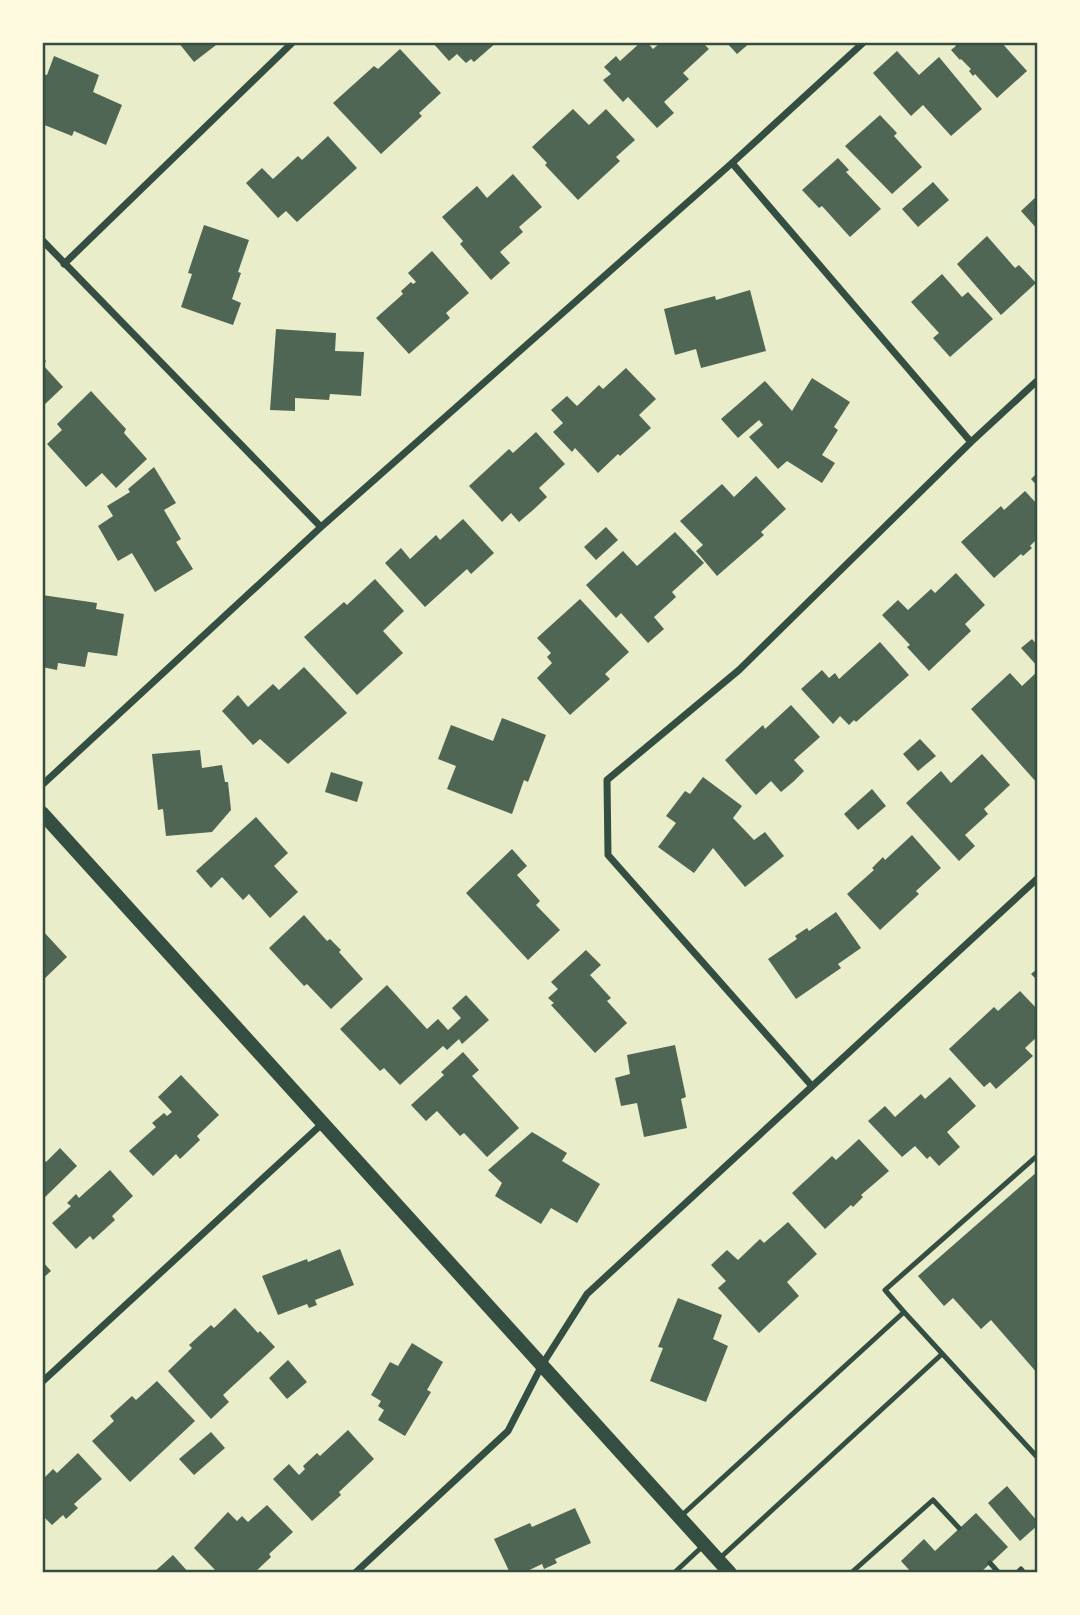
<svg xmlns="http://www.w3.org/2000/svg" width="1080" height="1615" font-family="Figtree,sans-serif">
<rect width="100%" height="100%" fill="#e9edc9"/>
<path fill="#4f6655" d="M178,42H220L194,62Z
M432,42H497L474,62L471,59L466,63L457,54L449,61Z
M641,42H647L653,49L661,42H702L709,49L683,73L689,79L664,102L674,113L657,128L628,97L623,102L603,80L611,74L604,67L616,56L620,61Z
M726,42H751L737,54Z
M952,42H1001L1027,71L997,98L975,74L973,76L969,71L971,69L961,59L960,60L951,50L956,46Z
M400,49L441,93L419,113L422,116L381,154L333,103L374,66L378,69Z
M897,51L919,75L939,57L982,109L951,136L923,105L911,116L873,73Z
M54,56L99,75L93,92L122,105L106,145L74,131L72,136L42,124V74L47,75Z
M573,109L589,125L606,109L635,140L616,157L620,161L578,200L545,165L547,163L532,147Z
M880,115L897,133L894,136L922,167L892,194L845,146Z
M328,136L357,168L297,222L286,211L278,218L246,183L262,168L273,179L298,156L302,160Z
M838,158L849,170L846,172L881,209L850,237L822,206L819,208L802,190Z
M513,174L542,207L519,227L523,232L500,252L510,263L491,280L460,244L463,241L442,217L477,186L487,198Z
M933,182L949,200L918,227L902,209Z
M1038,195V230L1021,211Z
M204,225L249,240L238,272L241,273L232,299L241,303L233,325L181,307L192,274L188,273Z
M987,236L1015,268L1019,265L1036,283L1001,315L957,264Z
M432,251L469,293L446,313L450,318L409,354L376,318L403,294L401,291L411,282L413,284L416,282L408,273Z
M942,274L962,297L968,292L993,319L950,357L933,338L939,333L911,302Z
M750,290L766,351L701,368L696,349L675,355L664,309L715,296L716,300Z
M276,329L336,333L335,351L364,352L361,396L330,394L329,400L295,398V411L270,410Z
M42,357L46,361L43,365L63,387L42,407Z
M626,368L656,399L639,415L651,428L620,456L618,454L598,473L575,448L572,452L553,432L563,423L551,410L567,396L577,406L599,385L603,389Z
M812,378L850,402L834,427L838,430L822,455L835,463L822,483L787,461L778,469L749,437L763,425L759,420L738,438L721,419L765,381L792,411Z
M91,391L126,429L124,433L147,459L116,488L102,473L86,487L47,444L62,430L57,424Z
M536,432L565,464L539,488L547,497L533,510L519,522L511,513L502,522L469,486L509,449L513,453Z
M154,467L176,503L164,510L181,539L176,542L193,569L155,592L132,553L118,561L98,526L113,516L107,506L130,492L128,489Z
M1038,472V487L1031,479Z
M756,476L786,509L761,532L764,535L717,576L696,551L703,545L680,521L722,484L734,497Z
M1025,491L1038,505V538L1030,546L1032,548L1023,556L1021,554L994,578L961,542L1001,506L1004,510Z
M463,519L494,553L471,574L467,569L425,607L385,563L401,548L410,559L436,535L440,540Z
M606,527L618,540L596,560L584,547Z
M675,532L704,563L672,592L676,597L654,617L664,629L648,643L621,613L616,618L586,585L623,551L637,566Z
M956,573L985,605L965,624L971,631L929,671L907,647L910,645L882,615L898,600L908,610L931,589L935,593Z
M375,579L404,611L383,631L403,653L357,695L304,637L344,602L347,605Z
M42,595L97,603L96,609L124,614L117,656L88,652L85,667L58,663L57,670L42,667Z
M580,599L629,652L605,674L610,679L570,715L537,678L552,663L547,657L551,653L537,638Z
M1032,639L1038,646V667L1021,648Z
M880,642L909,675L856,722L854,720L849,725L840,716L833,724L801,689L822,670L829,678L835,673L839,679Z
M304,667L347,713L288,764L260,739L253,745L222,711L238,695L248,707L273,684L279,690Z
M1038,671V784L971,709L1010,673L1022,686Z
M791,705L820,737L794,760L804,771L793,782L781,792L771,781L756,795L725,760L763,725L765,729Z
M502,718L546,735L528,782L524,780L512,814L447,789L456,766L438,759L451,725L493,741Z
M920,739L936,756L918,771L903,754Z
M200,750L202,768L222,765L225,782H228L231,810L212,832L166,836L163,809L158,810L152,754Z
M982,754L1010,785L984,809L988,814L965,835L975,846L959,861L906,803L941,771L951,783Z
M331,772L363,782L357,802L325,792Z
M703,777L742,806L733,818L754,840L765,832L784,856L745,887L713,848L694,873L658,847L676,823L666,816L685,791L690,794Z
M872,789L886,806L858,830L844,814Z
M256,817L288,853L274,866L298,892L270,918L249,894L243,900L222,877L211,888L196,871Z
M912,835L941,868L916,891L919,894L880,930L847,894L874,870L872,868L883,857L885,860Z
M512,849L527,866L517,875L540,901L536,905L560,930L528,960L466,893Z
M836,912L861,948L838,964L841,968L796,999L768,959L797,939L795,936L807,928L809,931Z
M304,915L327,941L330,939L341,950L339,952L363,979L331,1009L307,984L304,986L269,948Z
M42,930L67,957L42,981Z
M586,950L601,965L590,975L611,998L607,1001L627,1023L595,1053L551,1005L554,1003L548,998L558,989L551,982Z
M1038,968V981L1031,974Z
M387,985L427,1029L438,1019L448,1030L461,1018L452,1008L466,995L489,1020L462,1044L459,1039L447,1050L443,1046L400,1085L384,1068L380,1071L340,1029Z
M1020,991L1038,1010V1036L1025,1048L1033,1056L996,1089L990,1082L984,1087L949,1049L994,1007L998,1011Z
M675,1045L686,1097L681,1099L687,1128L644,1137L637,1103L621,1106L615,1078L630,1074L627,1055Z
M463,1052L479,1070L472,1076L519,1128L487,1157L464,1133L460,1136L437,1111L426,1121L411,1105L444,1075L441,1072Z
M181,1075L219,1115L197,1136L200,1140L180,1159L176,1154L153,1176L129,1151L156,1127L152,1123L164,1113L167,1116L172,1112L158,1097Z
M950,1077L976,1106L947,1132L960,1147L939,1166L930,1156L927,1159L915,1146L902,1157L868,1121L885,1106L895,1117L921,1094L925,1099Z
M532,1132L567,1153L562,1161L600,1184L577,1223L551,1208L541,1224L495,1196L502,1183L488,1170Z
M859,1139L889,1171L861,1195L863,1197L853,1207L851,1205L825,1229L792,1193L832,1156L836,1160Z
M60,1148L77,1166L42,1200V1157L46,1162Z
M110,1170L133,1196L112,1216L115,1220L93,1240L90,1236L76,1249L52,1223L71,1206L67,1203L76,1194L79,1198Z
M1038,1171V1374L991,1320L981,1329L953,1298L944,1306L918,1276Z
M788,1222L817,1254L787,1282L799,1296L759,1333L718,1288L726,1281L711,1265L727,1250L738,1260L760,1239L764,1243Z
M340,1249L354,1285L315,1300L317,1305L309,1308L307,1304L278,1315L262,1276L307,1259L308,1262Z
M42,1261L51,1271L42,1279Z
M678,1298L722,1315L713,1339L728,1346L706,1402L650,1381L663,1348L658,1347Z
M235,1308L258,1333L260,1331L275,1347L223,1395L229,1402L211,1419L168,1371L192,1348L189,1345L211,1325L214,1328Z
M412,1343L443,1362L427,1390L431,1392L405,1436L378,1420L384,1410L378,1406L381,1401L371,1395L390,1362L398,1366Z
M288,1360L307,1382L287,1399L269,1378Z
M157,1381L195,1421L130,1482L92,1441L114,1421L110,1416L132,1396L136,1400Z
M348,1430L374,1459L339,1492L341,1495L312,1521L273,1479L289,1464L299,1475L305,1469L303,1466L317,1453L320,1456Z
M211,1432L225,1448L194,1475L179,1459Z
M78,1453L102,1479L74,1504L78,1508L66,1519L63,1515L52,1525L42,1515V1480L53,1469L57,1473Z
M1007,1486L1038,1522V1525L1020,1541L988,1503Z
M267,1505L293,1532L269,1554L271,1557L254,1573H218L194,1548L228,1512L237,1521L242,1516L248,1522Z
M575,1508L591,1543L555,1559L557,1563L544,1569L542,1564L523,1573H510L494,1539L530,1523L532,1527Z
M976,1513L1008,1547L980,1573H912L901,1561L924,1539L935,1551Z
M173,1555L189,1573H153Z"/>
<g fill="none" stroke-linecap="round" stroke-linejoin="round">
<path stroke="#344e41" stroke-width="5" d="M904,1312L885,1290L1038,1155
M681,1516L904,1312L1038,1458
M720,1558L942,1354
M990,1563L999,1573
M674,1573L704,1545
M851,1573L933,1500L959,1528
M1017,1573L1021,1569L1024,1573"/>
<path stroke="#344e41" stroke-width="7" d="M732,163L971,442
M42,240L321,527
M64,264L293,42
M42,785L321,527L732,163L864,42
M811,1085L608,855L607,780L739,670L971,442L1038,380
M42,1382L323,1123
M355,1573L508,1431L542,1365L587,1294L1038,878"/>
<path stroke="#344e41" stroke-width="14" d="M42,813L730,1573"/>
</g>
<rect width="1080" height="1615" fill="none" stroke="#fefae0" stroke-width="88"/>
<rect x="44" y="44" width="992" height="1527" fill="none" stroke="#344e41" stroke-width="2.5"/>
</svg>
